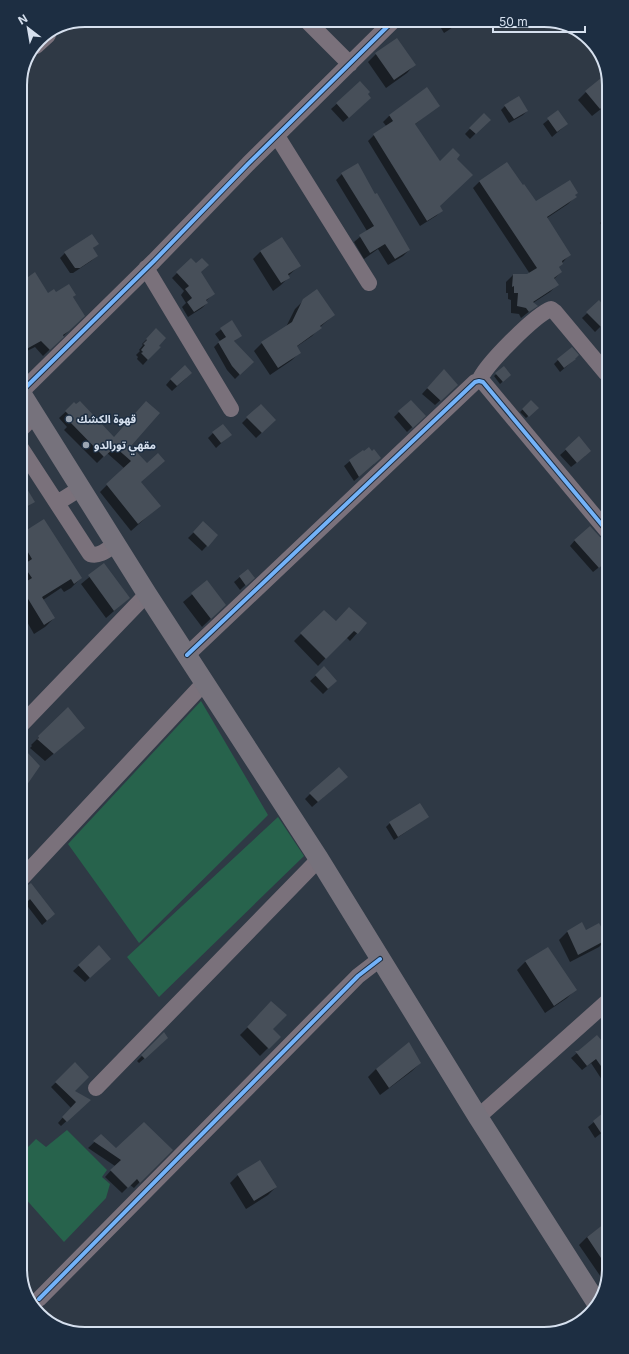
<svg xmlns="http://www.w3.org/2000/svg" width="629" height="1354" font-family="Inter,'Noto Sans Arabic',sans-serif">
<rect width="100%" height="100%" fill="#2f3945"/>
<path fill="#27634c" d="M201,701L268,815L139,943L68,844Z
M278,817L304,856L159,997L127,957Z
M67,1130L107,1170L102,1177L110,1184L106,1198L64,1242L23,1196V1152L36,1139L46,1147Z"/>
<path fill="#0007" d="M303,20H327L315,32Z
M436,20H462L458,24L444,33Z
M376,54L414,65L407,73L386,88L368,62Z
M360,83L367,94L365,103L343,122L331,109Z
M427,89L439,105L414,125L440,162L456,159L439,206L442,210L436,216L420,226L368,141L374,135L387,127L383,122L389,116Z
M586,92L606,105L592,116L578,100Z
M505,106L527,111L523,115L509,123L501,110Z
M558,112L567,124L552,137L543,124Z
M484,114L489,120L470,139L465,134Z
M342,174L375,195L409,250L403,256L388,265L378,249L364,259L354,242L367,231L336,180Z
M480,181L535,203L574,195L575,197L568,204L547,218L569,255L558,268L561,272L554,279L557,285L550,292L533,303L536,306L521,318L519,314L511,313V300L508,299V293H506V282L513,275L530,274L473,188Z
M606,217V230L600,223Z
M97,244L92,249L97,256L91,261L73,273H70L60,258L65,253Z
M261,251L299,266L288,276L289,277L281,285L273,291L253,259Z
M21,266L28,278L48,294L75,295L72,298L84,316L43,356L35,347L21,354Z
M200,272L214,293L206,301L207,303L202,308L188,317L182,307L186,303L181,295L184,291L172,278L177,273Z
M304,300L334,315L320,327L312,336L296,347L300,352L292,360L270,375L254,351L262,343L286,327L295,309Z
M599,302L606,309V321L595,332L582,318Z
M231,322L240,336L233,342L252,362L235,379L227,370L214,347L220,341L215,334Z
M156,330L157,346L159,347L143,365L137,359L138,357L136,355L140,351L139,350L143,345L142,344Z
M575,359L560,372L554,364L558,360Z
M504,368L510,375L500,384L494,376Z
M444,370L457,385L435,405L422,394Z
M186,378L172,391L166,385L171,379Z
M531,401L537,408L526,418L520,412Z
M74,404L114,438L130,446L140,482L159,506L131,531L100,492L124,468L107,453L97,463L64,430L67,427L59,418Z
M260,405L275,420L256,438L242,423Z
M399,412L424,416L407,432L394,417Z
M213,433L230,435L216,448L208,438Z
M579,438L585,456L571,467L560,455Z
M362,451L374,464L354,481L344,466Z
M21,481L34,501L21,513Z
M44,521L81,578L71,588L64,592L61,588L43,600L54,618L45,627L34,634L22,613L21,535Z
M203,523L217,535L202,551L188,538Z
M599,538L607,561L593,572L570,546L575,540Z
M104,565L129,598L106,618L81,584Z
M248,570L254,577L240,590L234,582Z
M207,582L225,605L202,627L183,602Z
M324,611L335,622L366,623L350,641L346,637L318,666L294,641Z
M22,625L27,632L22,637Z
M324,668L336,681L323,694L310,681Z
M68,709L84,728L45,761L30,748L32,746L31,745Z
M341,782L312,807L305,799L310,794Z
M428,817L394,840L386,827L390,823Z
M22,890L49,919L42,925L25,903Z
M582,924L586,931L607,939L599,947L570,962L559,940L567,932Z
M99,947L110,959L85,982L73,971Z
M548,948L575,990L567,998L545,1013L517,970L525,962Z
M272,1003L271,1029L279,1037L260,1056L240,1035Z
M164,1034L162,1043L139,1063L137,1061Z
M605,1051L608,1055V1089L591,1063L582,1070L571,1058L577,1053Z
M420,1063L412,1071L380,1095L368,1077L376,1069Z
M75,1064L73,1091L84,1105L61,1126L58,1123L71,1108L51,1087Z
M594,1122L609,1127L595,1138L588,1127Z
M101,1136L116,1150H171L134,1188L130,1185L122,1193L105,1177L115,1166L88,1148Z
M238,1175L276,1187L268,1195L246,1209L230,1183Z
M609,1221V1270L607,1278L603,1280L579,1245L587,1237Z"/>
<path fill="#474f59" d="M397,38L416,65L394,80L375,53Z
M606,74V105L600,109L585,91Z
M360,81L370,92L368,94L371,98L349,118L336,103Z
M427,87L440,106L415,124L440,161L453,148L460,155L457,159L473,175L440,206L443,211L427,221L373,134L393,121L389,115Z
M519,96L528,111L514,119L504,105Z
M558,110L568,124L557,132L547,118Z
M484,113L491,120L476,134L469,128Z
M507,162L523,185L524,184L536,201L570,180L578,193L575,195L577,197L547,217L571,255L562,261L563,264L559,267L562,272L554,278L559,285L533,302L538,306L529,312L526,308L517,306L518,293H514V286L512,287L513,274H527L537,268L479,181Z
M358,163L375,194L377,193L410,250L395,259L385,244L370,253L359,235L374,226L341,173Z
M92,234L99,244L93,248L98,256L80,268H75L64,252Z
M282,237L301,266L288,274L290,278L281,283L260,251Z
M191,258L196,263L202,258L209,265L201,272L215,294L206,300L208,303L194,312L187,302L192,298L185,289L189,286L176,272Z
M21,264L28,277L35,272L48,293L54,289L56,292L69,284L76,295L73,297L85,316L69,331L63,335L64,337L50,350L41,341L21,352Z
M317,289L335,315L320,326L322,328L297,346L301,353L278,368L261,342L292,322L303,299Z
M599,300L606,308V322L601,327L586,312Z
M232,320L242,336L234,341L254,362L240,375L232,366L218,342L226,337L220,328Z
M156,328L166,338L159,346L161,347L148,360L141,353L143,352L141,350L145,345L143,344L147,340L146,339Z
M572,347L579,355L575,359H576L564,368L557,359Z
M185,365L192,373L177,386L170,379Z
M504,366L511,375L503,382L495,373Z
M444,369L458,385L441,401L427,388Z
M411,400L426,416L413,428L398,411Z
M531,400L539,408L529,417L522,409Z
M80,401L114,437L146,401L160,413L131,446L147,463L158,453L165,461L141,482L161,506L138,524L106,484L131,461L115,447L104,457L70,422L73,419L65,411L74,402L76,404Z
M261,404L276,420L262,433L246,417Z
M223,424L232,435L221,443L212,432Z
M579,436L591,451L577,463L565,449Z
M369,447L372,451L374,449L381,458L359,477L349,460L363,450L364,451Z
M21,479L35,502L21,510Z
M44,519L82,578L74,584L71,579L42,597L55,618L44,625L22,589V584L32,578L23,565L32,559L23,544L27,541L22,533Z
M203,521L218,535L208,547L193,532Z
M590,526L600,537L607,540V561L599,568L574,540Z
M104,563L130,598L114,611L88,575Z
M248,569L255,578L246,586L239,576Z
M207,580L226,605L211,619L191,593Z
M349,607L367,623L358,634L354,631L326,659L300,633L324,610L336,621Z
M324,666L337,681L328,689L315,675Z
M68,707L85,728L54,754L37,739L39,738L38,736Z
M27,752L40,766L22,792V756Z
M339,767L348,777L318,802L309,793Z
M420,803L429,817L398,837L389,822Z
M31,883L55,914L47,921L30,899L22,907V889Z
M582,922L586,930L599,923L608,939L578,955L567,931Z
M99,945L111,959L90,978L78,965Z
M548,947L577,990L554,1006L525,961Z
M271,1001L287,1015L273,1029L281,1037L269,1049L247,1027Z
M164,1032L168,1038L145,1059L141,1055Z
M597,1035L608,1048V1076L596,1059L587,1066L575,1051H578Z
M409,1042L421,1063L389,1088L376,1069Z
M75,1062L89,1077L75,1091L91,1100L67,1122L62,1117L76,1102L55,1082Z
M609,1108V1127L601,1133L593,1121Z
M144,1122L173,1150L140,1183L137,1179L128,1188L110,1170L121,1160L93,1141L101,1134L116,1148Z
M260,1160L277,1187L254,1201L237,1174Z
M609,1220V1270L587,1237Z"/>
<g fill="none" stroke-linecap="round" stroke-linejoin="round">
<path stroke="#7a717b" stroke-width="16" d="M306,20L350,64
M36,46L48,35
M277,136L369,283
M146,268L231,409
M479,381C485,365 535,315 551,309L555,312L606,373
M21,392L154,261L248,164L394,20
M21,429L35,415
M21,448L90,554C100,557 108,549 116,544
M57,503L81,488
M187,655L475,382L479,381L483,382L607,531
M22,724L147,594
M22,878L205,682
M96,1088L319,859
M478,1117L608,1001
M39,1299L358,976L380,959"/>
<path stroke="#76727c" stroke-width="20" d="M21,393L147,594L319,859L478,1117L598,1305"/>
<g stroke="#1d2e42" stroke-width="6">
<path id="cycleway" d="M21,392L154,261L248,164L394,20
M187,655L475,382L479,381L483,382L607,531
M39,1299L358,976L380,959"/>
</g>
<use href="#cycleway" stroke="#73b2f8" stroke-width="4"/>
</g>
<g fill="#9ca6b3" stroke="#1d2e42" stroke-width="1.5">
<circle cx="69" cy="419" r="4"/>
<circle cx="86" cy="445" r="4"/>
</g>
<g text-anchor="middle" stroke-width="3" stroke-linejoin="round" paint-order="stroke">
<g font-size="11" font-weight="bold" fill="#d6e0ee" stroke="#1d2e42" text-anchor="start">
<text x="77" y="423">قهوة الكشك</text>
<text x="94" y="449">مقهي تورالدو</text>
</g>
</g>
<path d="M0 0H629V1354H0ZM85 27H544A58 58 0 0 1 602 85V1269A58 58 0 0 1 544 1327H85A58 58 0 0 1 27 1269V85A58 58 0 0 1 85 27Z" fill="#1d2e42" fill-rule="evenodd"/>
<path fill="none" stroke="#d6e0ee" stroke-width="2" d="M85 27H544A58 58 0 0 1 602 85V1269A58 58 0 0 1 544 1327H85A58 58 0 0 1 27 1269V85A58 58 0 0 1 85 27Z"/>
<g transform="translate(28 28) rotate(329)" stroke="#1d2e42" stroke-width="3" paint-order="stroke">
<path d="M0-3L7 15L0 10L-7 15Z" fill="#d6e0ee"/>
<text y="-6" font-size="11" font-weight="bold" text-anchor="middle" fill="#d6e0ee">N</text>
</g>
<path d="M493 26v6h92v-6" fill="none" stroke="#d6e0ee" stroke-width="2"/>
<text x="499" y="26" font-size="12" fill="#d6e0ee" stroke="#1d2e42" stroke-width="3" paint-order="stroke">50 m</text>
</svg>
